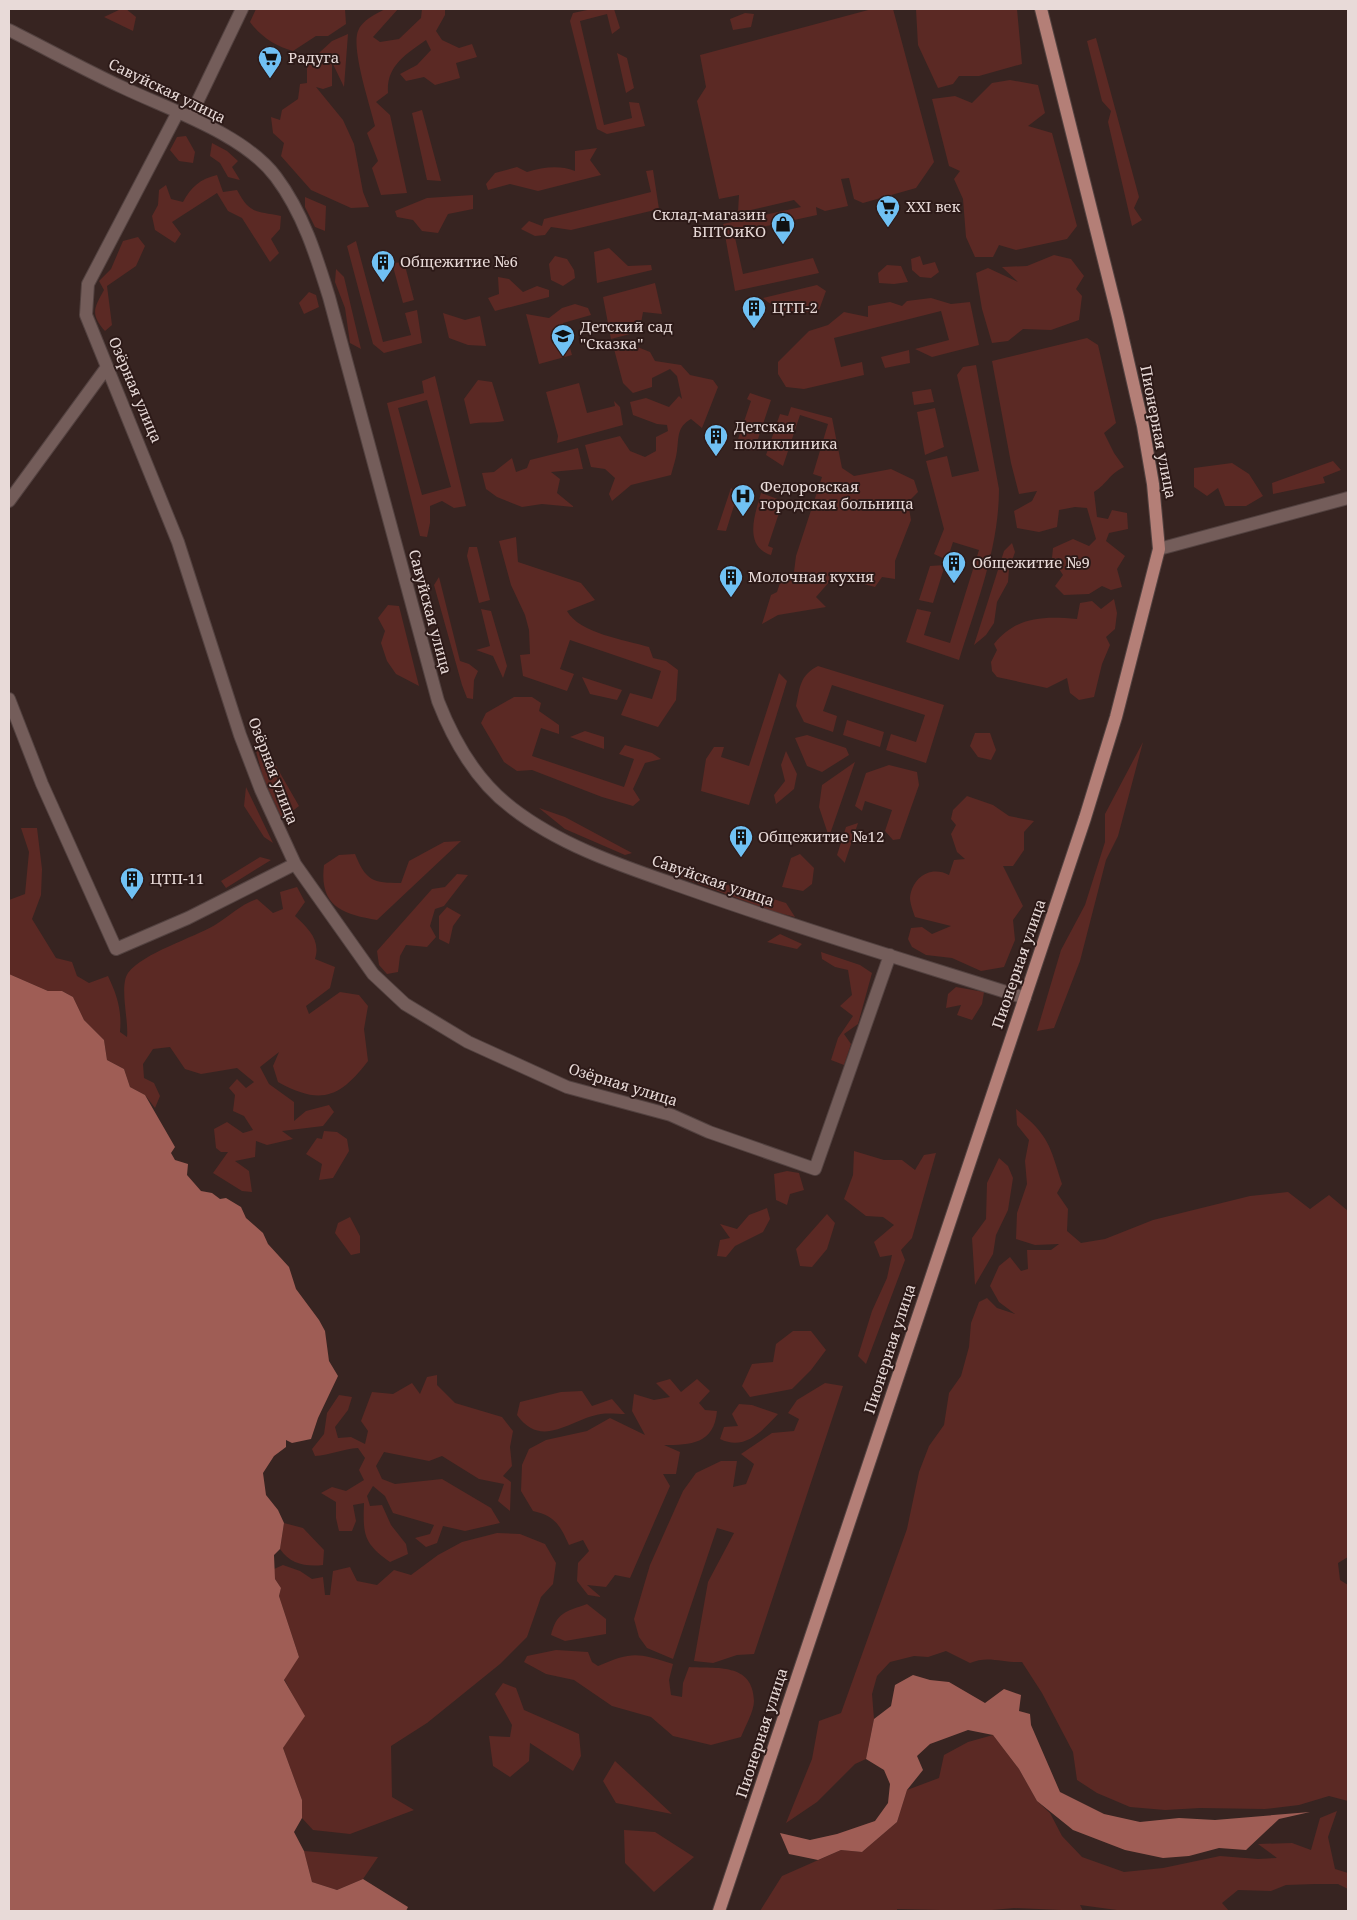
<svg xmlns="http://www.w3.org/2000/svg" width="1357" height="1920" font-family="'Noto Serif',serif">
<rect width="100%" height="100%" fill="#372421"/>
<path fill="#5b2924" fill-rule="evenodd" d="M121,9H126L136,17L133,31L104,17Z
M256,9H345L346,24L328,36H316L293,51C276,47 260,36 250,22Z
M385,9H398L373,37L380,42L399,39L421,18L422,9H445V15L436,31L442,40L459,48L472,44L477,57L456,63L460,78L435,85L424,77L406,81L400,74L417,65L431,50L426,40C406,54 386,66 388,93L376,102L390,115L407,193L381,195L372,168L378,161L367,133L375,126C370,105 351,49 358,31C362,20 376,14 385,9Z
M592,9H614L620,28L612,34L607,14L580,21L604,125L632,118L629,102L639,103L645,126L607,134L597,129L570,21L573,13Z
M872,9H893L934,162L916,188L863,203L854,199L849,178L841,179L848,206L825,211L816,207L817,215L734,233L743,274L813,258L819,273L735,291L723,224L801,207L794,200L738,213L739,195L719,199L697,101L706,87L700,55Z
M916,9H1017L1022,64L979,76H959L953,84L938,88L918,45Z
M745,13L754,14L751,27L733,30L730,19Z
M348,34L344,87L332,62V86L323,89L316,87L343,120L354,144L363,192L369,207L351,208L311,190L281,156L284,143L273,133L271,117L280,120L282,110L298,99L300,84L307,83V64L332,41Z
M1096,38L1139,197L1134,208L1142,220L1132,226L1108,122L1111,111L1102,101L1087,41Z
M617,53L627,58L634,88L626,93Z
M1010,80L1038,85L1045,113L1028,126L1052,133L1077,226L1067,239L1016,250L999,245L993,257H975L966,237L963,199L954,179L960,171L949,166L932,99L955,96L972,103L992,83Z
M422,110L441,181L427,180L412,113Z
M186,136L195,152L193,163L179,161L170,150L177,137Z
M212,143L227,151L238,161L232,167L240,180L228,177L220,163L210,156Z
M597,148L590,160L601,175L538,191L510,184L488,190L486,184L495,173L517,167L527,172C544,167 559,165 575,171V151Z
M653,170L659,209L571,230L551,227L545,235L535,236L521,229L529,221L542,226L544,219L651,192L646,171Z
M217,175L223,192L237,190C250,214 255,211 281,216L280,229L271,239L279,253L270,262L242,218L228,211L217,193L172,222L181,234L175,243L155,230L152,216L158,205L159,190L166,185L171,199L183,202C191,187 200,179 217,175Z
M473,195V209L448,214L438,233L422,231L413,220L397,217L395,211L427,198Z
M305,197L326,206L325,231L315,227L305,207Z
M138,237L145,246L136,266L107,286L112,325L105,331C90,314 94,308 104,290L99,281L111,269L123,241Z
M356,241L383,342L411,335L405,313L417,310L422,343L384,353L373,344L347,246Z
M609,248L628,266L651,265L652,270L597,283L594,252Z
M1054,255L1071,259L1084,276L1076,289L1082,296L1079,320L1051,330L1023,329L1008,341L992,343L982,309L976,273L988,268L1018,282L1002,267L1027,266Z
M555,256L567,259L574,270L575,278L563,286L551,280L549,264Z
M920,256L923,265L935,262L939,272L931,278L920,277L912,270L911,259Z
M404,262L414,300L403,303L392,263Z
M887,265L901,266L908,282L894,284L879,283L878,273Z
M336,269L344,277L361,349L350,343L345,308L335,282Z
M498,277L509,279L523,292L537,286L549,290V297L495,311L488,298L499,294Z
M655,283L662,314L643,312L641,323L628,330L630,334L611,339L603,297Z
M817,285L826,291L819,310C797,315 781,314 763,298Z
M309,292L316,295L319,307L304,314L299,303Z
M931,298L951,304L970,302L979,345L932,357L915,349L949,340L941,311L834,338L841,367L862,362L864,375L804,389L786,387L778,374V362L809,331L828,325L844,312L868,317V306L890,302L902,306L907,301Z
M575,304L588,308L591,315L563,323L572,355L539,364L526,314L549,318L562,308Z
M443,313L465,320L480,316L486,346L468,345L449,338Z
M1087,338L1098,345L1116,423L1104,433L1114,453L1124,467C1108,475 1108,483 1094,492L1097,517L1108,519L1112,510L1127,513L1128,529L1109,533L1106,541L1125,556L1117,569L1122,587L1111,590L1102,586L1089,594L1064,595L1055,586L1063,575L1052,558L1053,548L1073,539L1089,546L1096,539L1087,508L1075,507L1059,510L1057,527L1039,532L1017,528L1014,511L1032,501L1037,491L1019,494L1011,463L992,361Z
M635,346L650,352L655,361L681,365L690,375L713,380L718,387L702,428L691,419C677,427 679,436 677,451C676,459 673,467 671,475L631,485L612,501L609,494L615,478L605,469L591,467L585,445L620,436L630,451L645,457L656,451V437L668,431L667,425L657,424L633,415L630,402L646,398L669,407L679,396L682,399L677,376L670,369L652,378V387L633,393L623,383L614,349Z
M909,350L910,363L885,368L881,357Z
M976,365L999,489C999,548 976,605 959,660L906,642L917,609L931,612L924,635L950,643L979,550L953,542L947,560L934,554L944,529L926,461L947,456L952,477L979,471L957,375L963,367Z
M435,376L466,506L454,508L442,501L430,506V523L427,537L420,536L387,403L424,393L422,381ZM427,400L451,487L422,495L398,408Z
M478,380L492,382L504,421C492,424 482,421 470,424L464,399Z
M579,383L587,413L615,406L614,401L620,407L623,425L557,443L558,436L546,392Z
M931,389L934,402L914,405L912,392Z
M750,393L771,400L754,451L736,445L751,401L747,399Z
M791,407L832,418L842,468L854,476L891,469L914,480L918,492L908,502L911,520L895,561V579L882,577L875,587L850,580L830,581L816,597L826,607L778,615L762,624L771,595L777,592L783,574L794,572L796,556L822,477L813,474L828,424L800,415L783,466L766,455L780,414L788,416Z
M935,408L944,447L925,455L917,412Z
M578,448L583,469L551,472L560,479L557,493L574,507L542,504L522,507L497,497L486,489L482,473L494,472L512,458L516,472L527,468L530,460Z
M1333,461L1341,470L1323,477L1325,483L1273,494L1272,483Z
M1232,463L1249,474L1263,496L1246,506H1225L1218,488L1207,496L1194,487V468Z
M731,488L738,493L726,531L717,530Z
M761,493L783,501L768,546L773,548L771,555C743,546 755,514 761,493Z
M516,537L518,562L581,583L595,600L567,611C579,633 625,640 649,647L653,658L666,661L678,670L676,700L658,727L621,715L630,693L652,699L661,671L570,640L560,669L574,674L567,691L523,676L520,655L530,654L529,630L525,615L511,585L499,541Z
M1012,543L1015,552L1009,569L1008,582L997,602L994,623L986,635L974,645L1004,551Z
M469,547H477L490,600L479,603L467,556Z
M945,565L933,603L919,600L930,566Z
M439,577L460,661L469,664L478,671L474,680L473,699L467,698L462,685L434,585Z
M1114,599L1117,613L1115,629L1106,637L1110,645L1102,664L1094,697L1079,700L1070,693L1067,678L1047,688L997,677L992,671L991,662L997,650L994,644C1017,616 1044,616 1077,619L1080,603L1092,601L1101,609Z
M388,605L399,606L419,686L396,674L387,661L381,643L385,631L378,618Z
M481,609L491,611L507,666L503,678L493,656L476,650L490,646Z
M818,666L944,705L926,763L886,750L891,734L916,742L925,715L832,685L823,711L837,716L833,732L804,722L796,706C800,687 800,675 818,666Z
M779,673L787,681L749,805L701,791L706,759L714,747H724L721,757L749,766Z
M582,677L622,690L617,700L590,694Z
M514,697H532L541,703L539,711L559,725V734L541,728L532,756L624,787L634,759L619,754L625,745L652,753L661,759L645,763L633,789L640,800L633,806L602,797L532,770L517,771L504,762L481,723L486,713Z
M847,720L884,732L880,747L843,735Z
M585,731L604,737V749L570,737Z
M975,733H990L996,750L991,760L978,757L970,746Z
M807,735L846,748L849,755L822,772L807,766L795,738Z
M264,738L272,759L299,806L282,819L263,777L254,744Z
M1143,742L1118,836L1106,860L1080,961L1054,1028L1037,1031L1061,950L1085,905L1105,842V814Z
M786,751L797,774L794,789L776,804L774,795L785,781L781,765Z
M855,762L829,837L819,807L822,785Z
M889,765L917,772L919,785L900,839L893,840L885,831L892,810L865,801L862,811L855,806L866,773Z
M246,787L273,843L264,837L244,806Z
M967,796L993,805L1009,816L1034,821L1024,832V850L1013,866H1003L1023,906L1013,920L1015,940L1004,967L981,971L952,958L926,955L912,947L908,939L911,928L922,927L932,934L951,926L915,917C913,911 910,903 910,898C912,877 931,865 949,875L954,860L965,859L957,852L951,834L956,825L951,819L953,810Z
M539,808L565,817L632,853L625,855L565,829Z
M858,823L845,862V863L837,855L846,827Z
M21,828H37L42,869L41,895L32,919L56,958L72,962L77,976L89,983L108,976C117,995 122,1010 120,1032L127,1037C129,1021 119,986 128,973C143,953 193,938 215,925C230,916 240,905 257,899L273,913L283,909L280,892L297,887L305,902L295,916C308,928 321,940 315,959L335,967L330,988L306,1006L309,1014L340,992L359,995L368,1006L364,1029L368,1061C339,1099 320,1105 278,1082L273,1066L279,1052L260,1067L269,1084L294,1102V1121L306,1111L329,1105L334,1112L323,1126L282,1131L293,1139L267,1145L256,1141L255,1157L235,1161L249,1171L252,1192L242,1191L213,1173L228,1152H221L216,1148L214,1129L227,1122L243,1133L253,1130L244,1116L233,1111L235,1095L229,1088L237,1079L246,1088L254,1082L237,1068L201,1074L185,1069L170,1047L153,1049L143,1064L144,1078L154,1083L160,1096L155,1108L145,1095L130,1087L124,1069L107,1060L104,1040L84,1020L73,997L62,991H48L9,974V900L25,894L29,852Z
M461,841L377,920C342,914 319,906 324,865L339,855L355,854C366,881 373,883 401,883L409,861L444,842Z
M800,854L814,868L812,884L803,891L782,887L791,858Z
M260,857L271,860L226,888L221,881Z
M685,871L786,903L795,917L771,911L670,873Z
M457,874L468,875L444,906L435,909L430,926L436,937L427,947L406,945L400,956L398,972L387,974L379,965L377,951L432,889L445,887Z
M447,907L461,915L453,926L449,944L439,939V916Z
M780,934L802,944L797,949L767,942Z
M821,952L860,965L872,973L858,1024L844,1034L851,1044L844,1065L831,1060L838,1038L853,1016L840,1006L852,995L848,970L835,967L822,959Z
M956,987L984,992L982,1004L972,1020L957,1015L961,1005L946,1008L948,994Z
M1016,1109C1049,1135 1050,1146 1062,1184L1057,1193L1068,1209L1067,1231L1081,1243L1105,1239L1153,1220L1250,1196L1288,1192L1310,1209L1329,1195L1348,1211V1557L1338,1563L1340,1580L1348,1585V1801L1329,1796L1299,1805L1265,1809L1200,1808L1165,1810L1130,1807L1097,1793L1077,1780L1073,1752L1042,1693L1022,1662C1002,1663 988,1655 970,1663L946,1651L928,1657L914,1656L890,1662L877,1676L872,1694L874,1719L866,1759L855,1764L817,1802L786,1823L812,1759L819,1721L841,1713L907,1529L919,1472L929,1446L944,1425L949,1393L961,1376L969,1347L971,1323L979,1302L987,1298L997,1308L1015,1314L999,1302L990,1286L999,1266L1010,1257L1021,1271L1028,1269L1027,1250H1051L1059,1244L1035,1245L1016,1239L1017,1213L1027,1184L1025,1161L1029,1140L1017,1125Z
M324,1131L337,1132L347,1139L349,1151L333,1178L319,1180L322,1164L306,1154L317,1138L322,1139Z
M854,1151L884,1160H902L915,1170L924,1155L936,1153L912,1238L901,1250L905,1260L866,1364L858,1356L872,1311L887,1278L892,1255L880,1257L874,1242L894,1225L883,1217L866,1216L844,1199L853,1175Z
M999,1158L1008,1166L1013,1178L1008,1210L996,1235L993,1254L975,1285L972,1238L986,1219L987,1183Z
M787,1171L799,1173L804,1190L790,1194L787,1205L776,1200L774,1174Z
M767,1208L770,1219L763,1232L735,1246L726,1257L717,1256L720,1240L730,1238L720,1224L737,1229L749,1215Z
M827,1214L835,1223L827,1249L812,1267L800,1266L796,1249Z
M350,1217L360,1236V1253L351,1255L335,1233L338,1223Z
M793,1331H811L826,1350L811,1370L792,1389L750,1397L742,1386L752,1364L773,1362L776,1344Z
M437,1375V1385L455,1403L502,1417L513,1431L510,1447L512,1466L503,1476L511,1482L510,1511L498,1501L504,1484L479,1479L442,1456L429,1461L384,1452L376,1466L382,1479L395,1484L442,1479L491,1508L500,1523L465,1531L443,1526L437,1543L426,1547L415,1538L430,1534L434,1525L393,1513L385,1496L373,1486L367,1496L370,1506L382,1505L391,1525L406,1544L408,1554L390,1562C363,1543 363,1534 364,1503L353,1505L356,1521L352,1531H339L336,1518V1502L321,1493L332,1487L346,1491L364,1480L359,1470L365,1458L358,1448C343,1449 330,1455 315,1456L312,1449L324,1434L327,1413L339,1395L352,1397L348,1410L335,1427L338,1438L351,1437L365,1444L368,1431L361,1421L372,1392L393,1394L412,1383L420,1394L427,1377Z
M670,1379L681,1392L697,1379L710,1391L699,1403L705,1410L717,1411C714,1444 691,1445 664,1445L680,1452L676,1474H663L670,1486L630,1578L615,1575L606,1587L587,1585L601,1597L588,1595L577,1581L578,1563L589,1551L583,1540L569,1545C560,1525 555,1516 533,1511L521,1491L522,1465L529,1449L546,1440L587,1431L610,1418L645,1435L632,1411L634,1394L654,1400L670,1397L656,1383Z
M825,1383L843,1386L754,1654L737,1655L713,1663L694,1661L708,1582L734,1533L717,1528L673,1659L647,1648L639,1637L634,1619L650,1565L683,1491L696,1473L721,1461H737L733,1487L746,1484L754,1464L741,1454L772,1433L794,1431L799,1419L788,1413L797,1400Z
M582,1391L592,1406L612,1399L625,1414C618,1414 609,1413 601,1414C570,1419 542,1450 517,1415L520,1402L561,1392Z
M739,1404L752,1405L778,1414C762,1431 745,1451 720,1439L724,1427L738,1426L732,1414Z
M284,1523L303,1528L324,1550L323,1565C306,1567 290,1564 280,1549Z
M497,1533L520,1534L545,1544L556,1563L553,1584L541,1597L527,1637L500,1664L427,1723L391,1746L392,1797L414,1810L350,1834L313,1830L302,1818V1800L283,1748L304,1716L284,1679L299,1657L279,1596L281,1588L275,1579L274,1569L283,1565L300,1571L312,1579L323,1577L325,1595H330L333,1571L350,1567L357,1581L377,1585L394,1570L411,1575L438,1555L462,1542Z
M587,1604L606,1619V1634L565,1641L551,1635C557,1612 565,1612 587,1604Z
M556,1650L588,1652L592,1662L598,1666C633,1651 637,1653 673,1664L669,1680L671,1695L682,1697L683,1683L689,1667C716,1669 753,1662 754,1701C754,1711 745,1727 741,1737L711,1745L673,1736L651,1717L612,1706L574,1680L546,1674L524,1662L527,1656Z
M503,1683L516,1688L524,1710L579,1734L581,1756L573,1771L530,1743L529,1761L510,1777L493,1766L489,1736L510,1737L512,1725L495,1694Z
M993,1735L1019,1769L1037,1801L1050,1813L1062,1836L1082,1857L1124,1872L1163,1868L1220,1856L1258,1859L1277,1858L1258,1844L1292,1843L1311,1850L1320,1818L1337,1811L1328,1837L1335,1869L1348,1873V1889L1338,1884H1315L1286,1885L1271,1891L1238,1890L1222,1903L1229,1911H1124L1080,1905L1083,1911L1014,1908L981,1911L897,1909V1911H760L782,1876L841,1850L862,1852L897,1822L907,1790L939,1778L944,1755L968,1742Z
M615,1761L672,1814L616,1803L603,1781Z
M624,1830L655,1832L694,1857L654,1892L625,1863Z
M304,1851L378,1857L363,1879L337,1890L312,1882Z"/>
<path fill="#9f5d55" d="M9,974L48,991H62L73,997L84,1020L104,1040L107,1060L124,1069L130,1087L145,1095L175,1147L171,1153L175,1160L188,1164L187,1175L201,1191L212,1193L220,1199L226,1198L241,1207L246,1218L263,1233L268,1244L289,1267L296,1289L319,1320L325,1331L329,1361L338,1376L318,1418L311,1439L292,1443L286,1440V1447L274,1456L263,1473L266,1495L278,1510L284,1523L280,1549L274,1555L275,1579L281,1588L279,1596L299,1657L284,1680L305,1716L283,1748L302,1800V1818L294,1832L304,1851L312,1882L337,1890L363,1879L408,1907L406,1911H9Z
M913,1675L930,1680L949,1682L985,1703L1004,1689L1021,1695L1019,1711L1030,1714L1031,1725L1060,1792L1104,1814L1140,1822L1179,1818L1215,1820L1310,1812L1279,1819L1246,1850L1219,1848L1189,1856L1163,1858L1125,1850L1073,1830L1037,1801L1019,1769L993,1735L968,1730L930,1744L917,1756L923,1770L907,1790L897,1822L862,1852L841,1850L818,1860L789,1854L780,1833L810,1840L837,1834L875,1821L888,1803L890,1784L884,1770L866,1759L874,1719L891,1706L895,1685Z"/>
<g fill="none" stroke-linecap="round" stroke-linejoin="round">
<g stroke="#534240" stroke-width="14">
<path id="minor" d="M9,30C47,49 85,70 124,88C170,110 244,134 276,177C303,213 316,255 329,297L438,701C454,742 476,781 512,808C565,849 632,869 694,891C803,930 915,963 1025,998
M178,112L88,284L86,315L178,542L240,735L261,790L295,864L373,974L405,1004L468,1042L567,1087L671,1115L709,1132L815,1169L890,955
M190,117L242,9
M9,501L107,367
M1159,549L1348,498
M9,699L42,784L116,949L188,918L295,864"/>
</g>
<g stroke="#534240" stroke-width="14">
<path id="major" d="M719,1911L1085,818L1116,717L1159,549L1153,484L1143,426L1118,317L1041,9"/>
</g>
<use href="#minor" stroke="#745d5a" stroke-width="12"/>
<use href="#major" stroke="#b47f77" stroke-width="12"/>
</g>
<defs>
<g id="supermarket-pin" transform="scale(1.25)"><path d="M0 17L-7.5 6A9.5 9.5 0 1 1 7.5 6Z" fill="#70c1f4" stroke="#2d1a18"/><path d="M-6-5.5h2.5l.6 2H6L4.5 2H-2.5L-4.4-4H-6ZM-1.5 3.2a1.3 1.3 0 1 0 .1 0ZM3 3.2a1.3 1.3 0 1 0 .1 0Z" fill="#111"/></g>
<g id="shop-pin" transform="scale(1.25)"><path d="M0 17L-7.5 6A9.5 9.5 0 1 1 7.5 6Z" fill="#70c1f4" stroke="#2d1a18"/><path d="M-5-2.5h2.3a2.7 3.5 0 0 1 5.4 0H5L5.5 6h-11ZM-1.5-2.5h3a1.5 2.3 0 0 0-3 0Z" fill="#111"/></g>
<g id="building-pin" transform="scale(1.25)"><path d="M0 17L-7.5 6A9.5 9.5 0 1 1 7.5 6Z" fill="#70c1f4" stroke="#2d1a18"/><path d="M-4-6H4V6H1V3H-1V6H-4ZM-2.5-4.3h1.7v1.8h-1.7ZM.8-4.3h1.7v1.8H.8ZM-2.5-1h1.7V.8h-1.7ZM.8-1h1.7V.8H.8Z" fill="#111"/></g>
<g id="school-pin" transform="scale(1.25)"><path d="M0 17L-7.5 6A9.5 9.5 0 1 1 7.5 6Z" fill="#70c1f4" stroke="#2d1a18"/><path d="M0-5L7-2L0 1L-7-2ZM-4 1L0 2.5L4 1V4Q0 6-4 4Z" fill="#111"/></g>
<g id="hospital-pin" transform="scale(1.25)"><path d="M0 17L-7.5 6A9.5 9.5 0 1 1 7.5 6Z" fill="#70c1f4" stroke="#2d1a18"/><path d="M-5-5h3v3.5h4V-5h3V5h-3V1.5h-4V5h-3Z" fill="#111"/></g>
</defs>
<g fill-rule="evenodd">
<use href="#supermarket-pin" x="270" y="58"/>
<use href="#supermarket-pin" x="888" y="207"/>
<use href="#shop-pin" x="783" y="224"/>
<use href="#building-pin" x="383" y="262"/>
<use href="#building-pin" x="754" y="308"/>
<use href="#school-pin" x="563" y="336"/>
<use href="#building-pin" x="716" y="436"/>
<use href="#hospital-pin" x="743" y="496"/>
<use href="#building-pin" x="954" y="563"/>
<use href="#building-pin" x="731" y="577"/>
<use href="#building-pin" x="741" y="837"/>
<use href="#building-pin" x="132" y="879"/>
</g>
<g text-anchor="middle" stroke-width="4" stroke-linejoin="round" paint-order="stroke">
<g font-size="15" fill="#e8dad8" stroke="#2d1a18" text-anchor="start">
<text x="288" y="63">Радуга</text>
<text x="906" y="212">XXI век</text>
<text x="766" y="220" text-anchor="end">Склад-магазин<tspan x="766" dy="17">БПТОиКО</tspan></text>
<text x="400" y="267">Общежитие №6</text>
<text x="772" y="313">ЦТП-2</text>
<text x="580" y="332">Детский сад<tspan x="580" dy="17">"Сказка"</tspan></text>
<text x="734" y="432">Детская<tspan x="734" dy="17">поликлиника</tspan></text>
<text x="760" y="492">Федоровская<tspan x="760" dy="17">городская больница</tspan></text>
<text x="972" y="568">Общежитие №9</text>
<text x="748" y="582">Молочная кухня</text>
<text x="758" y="842">Общежитие №12</text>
<text x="150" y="884">ЦТП-11</text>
</g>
<g font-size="15" fill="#e8dad8" stroke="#2d1a18">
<text transform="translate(167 91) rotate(26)" y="5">Савуйская улица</text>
<text transform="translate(135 390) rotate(67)" y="5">Озёрная улица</text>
<text transform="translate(1158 432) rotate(79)" y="5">Пионерная улица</text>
<text transform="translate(430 612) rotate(75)" y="5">Савуйская улица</text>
<text transform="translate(273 771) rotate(69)" y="5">Озёрная улица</text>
<text transform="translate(713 881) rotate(19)" y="5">Савуйская улица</text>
<text transform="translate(1019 964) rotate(-71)" y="5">Пионерная улица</text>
<text transform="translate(623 1085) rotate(17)" y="5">Озёрная улица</text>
<text transform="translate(890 1349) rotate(-72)" y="5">Пионерная улица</text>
<text transform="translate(762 1733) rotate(-72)" y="5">Пионерная улица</text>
</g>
</g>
<rect width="1357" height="1920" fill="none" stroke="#e8dad8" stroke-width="20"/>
</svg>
